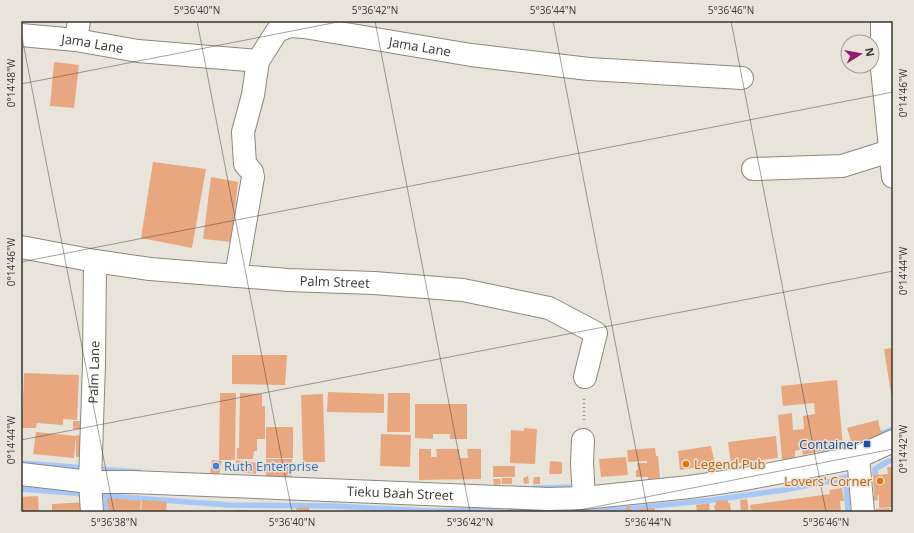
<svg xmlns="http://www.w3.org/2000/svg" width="914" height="533" font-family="'Open Sans',sans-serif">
<rect width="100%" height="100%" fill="#e9e4d9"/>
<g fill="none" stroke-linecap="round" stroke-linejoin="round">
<path stroke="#a5c8f6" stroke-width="5.5" d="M875,436L893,429
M823,453L859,442
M21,463L86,468
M95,469L140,472
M711,473L760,465
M875,474V469L887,462L893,460
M534,488L579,487
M21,489L86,494
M94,495L229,505L331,506L431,511L625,509L712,500L784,490L836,480L846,477L847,479L846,484L848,512
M106,512V496"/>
</g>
<path fill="#e9a780" d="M54,62L79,65L74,108L50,106Z
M153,162L206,169L192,248L141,238Z
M211,177L238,182L231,242L203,239Z
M893,348V400H892L884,349Z
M232,355H287L285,385L232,384Z
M24,373L79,375L77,420L63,419V425L37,423L36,428H22Z
M837,380L843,446L803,455L802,449L795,451V458L782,460L778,415L792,413L793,430L804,429L803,416L815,414L814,403L783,406L781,386Z
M328,392L384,394V413L327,412Z
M220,393H236L235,460H219Z
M240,393L262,394V406H265V439H257V451H254L253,459H237V448H239Z
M388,393H410V432H387Z
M323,394L325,462H303L301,395Z
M415,404H467V439H450V434H433V439L415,438Z
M878,420L882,436L852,444L847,428Z
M73,421H80V429H73Z
M266,427H293V458H266Z
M524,428L537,429L535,464L510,463L511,430L524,431Z
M36,432L76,436L74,458L33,454Z
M381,434L411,435L410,467L380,466Z
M76,435L84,436L83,457H76Z
M776,436L778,458L731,464L728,442Z
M711,446L715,464L680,470L678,451Z
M655,448L656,456H658L660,478L648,479V477H636V470H638L637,463H647V461L628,462L627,450Z
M419,449H431V457H437L436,449H459L460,458H468L467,449H481V479L419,480Z
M626,457L628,475L601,477L599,459Z
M266,459H292V478H266Z
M212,460L222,461L219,475L210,474Z
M236,460L257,463L256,474L235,471Z
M550,461L562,462V474H549Z
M493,466H515V477H493Z
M887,467H893V507L879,508V495L877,496L878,500L873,501V496H874L873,475L888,474Z
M528,476L529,483L524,484L523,478Z
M534,477H540V484H533Z
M502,478H512V484H502Z
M493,479H500L501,484L494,485Z
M842,488L844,501H840L841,512H751L750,505L830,494L829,490Z
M38,496L39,512H22L21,497Z
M107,498L141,501L140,512H109Z
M747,499L749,512H741L740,500Z
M142,500L167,502L166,512H141Z
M728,500V503H730L731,512H715L714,505H716V501Z
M88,502V512H52V504Z
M709,503L710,512H697L696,505Z
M630,506L631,512H626V507Z
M309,507V512H297L296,508Z
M655,508V512H639V509Z
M890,508V512H876V509Z
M235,510H246V512H235Z
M511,510V512H498V511Z"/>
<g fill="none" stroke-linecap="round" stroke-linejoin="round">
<g stroke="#8c887e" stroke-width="24">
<g id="minor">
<path d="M882,21V69L893,177"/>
<path id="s1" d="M21,35L76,40L138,51L258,61"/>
<path d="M76,40L79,21"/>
<path d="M753,169L842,166L890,151"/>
<path id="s2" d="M21,247L95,261L150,269L288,280L374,283L463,290L549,308L596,333L585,377"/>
<path id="s3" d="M236,276L253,177L252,172L245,164L243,132L253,95L258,61L277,31L290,26L304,27L471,55L589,69L742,78"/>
<path d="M583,440L582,463L584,498"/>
<path d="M858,457L863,512"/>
<path id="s4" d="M21,474L90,482H132L548,499L584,498L689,487L745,479L858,457L893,441"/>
<path id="s5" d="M92,512L90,482L94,364L95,261"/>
</g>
</g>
<path stroke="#97948c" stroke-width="2.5" stroke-dasharray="1 3" stroke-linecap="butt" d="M584,420V397"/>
<use href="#minor" stroke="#fff" stroke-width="22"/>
</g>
<path fill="none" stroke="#383632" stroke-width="1" stroke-opacity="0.45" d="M197,21L292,512M375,21L470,512M553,21L648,512M731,21L826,512M21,32L114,512M21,84L343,21M21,262L893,92M21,440L893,271M569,512L893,449"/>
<rect fill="#1a4fb4" stroke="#e9e4d9" stroke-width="1.5" x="863" y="440" width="8" height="8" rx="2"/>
<g fill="#e8710a" stroke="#e9e4d9" stroke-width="1.5">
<circle cx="686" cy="464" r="4"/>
<circle cx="880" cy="481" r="4"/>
</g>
<circle fill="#3f7fe0" stroke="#e9e4d9" stroke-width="1.5" cx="216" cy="466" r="4"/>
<g text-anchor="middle" stroke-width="3" stroke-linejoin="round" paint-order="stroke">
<g font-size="13" fill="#383632" stroke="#e9e4d9">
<text dy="5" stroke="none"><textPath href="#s1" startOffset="72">Jama Lane</textPath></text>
<text dy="5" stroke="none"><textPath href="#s3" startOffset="402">Jama Lane</textPath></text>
<text dy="5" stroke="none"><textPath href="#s2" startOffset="316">Palm Street</textPath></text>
<text dy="5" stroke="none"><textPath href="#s5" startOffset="140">Palm Lane</textPath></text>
<text dy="5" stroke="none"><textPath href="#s4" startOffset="380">Tieku Baah Street</textPath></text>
</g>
<g font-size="13" fill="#164399" stroke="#e9e4d9" text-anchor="end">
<text x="859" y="449">Container</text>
</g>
<g font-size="13" fill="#c56008" stroke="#e9e4d9" text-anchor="start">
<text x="694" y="469">Legend Pub</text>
<text x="872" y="486" text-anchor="end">Lovers' Corner</text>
</g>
<g font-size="13" fill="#366cbe" stroke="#e9e4d9" text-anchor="start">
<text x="224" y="471">Ruth Enterprise</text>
</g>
</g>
<rect width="914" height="533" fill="none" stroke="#e9e4d9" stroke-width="44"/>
<g transform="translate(860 54) rotate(79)"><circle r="19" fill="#e9e4d9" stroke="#a29e96"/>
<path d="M0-3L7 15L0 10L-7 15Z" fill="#971972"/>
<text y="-6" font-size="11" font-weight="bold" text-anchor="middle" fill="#383632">N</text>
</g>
<rect x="22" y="22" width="870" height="489" fill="none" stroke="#383632" stroke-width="1.5"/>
<g font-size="10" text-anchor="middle" fill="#383632">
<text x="197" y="14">5°36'40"N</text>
<text x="375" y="14">5°36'42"N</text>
<text x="553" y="14">5°36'44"N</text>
<text x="731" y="14">5°36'46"N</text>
<text transform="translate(11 83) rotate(-90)" y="4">0°14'48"W</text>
<text transform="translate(903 93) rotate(-90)" y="4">0°14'46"W</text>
<text transform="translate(11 262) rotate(-90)" y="4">0°14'46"W</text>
<text transform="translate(903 271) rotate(-90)" y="4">0°14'44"W</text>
<text transform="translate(11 440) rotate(-90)" y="4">0°14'44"W</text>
<text transform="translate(903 449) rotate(-90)" y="4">0°14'42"W</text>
<text x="114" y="526">5°36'38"N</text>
<text x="292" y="526">5°36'40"N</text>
<text x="470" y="526">5°36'42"N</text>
<text x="648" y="526">5°36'44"N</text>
<text x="826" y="526">5°36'46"N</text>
</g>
</svg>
